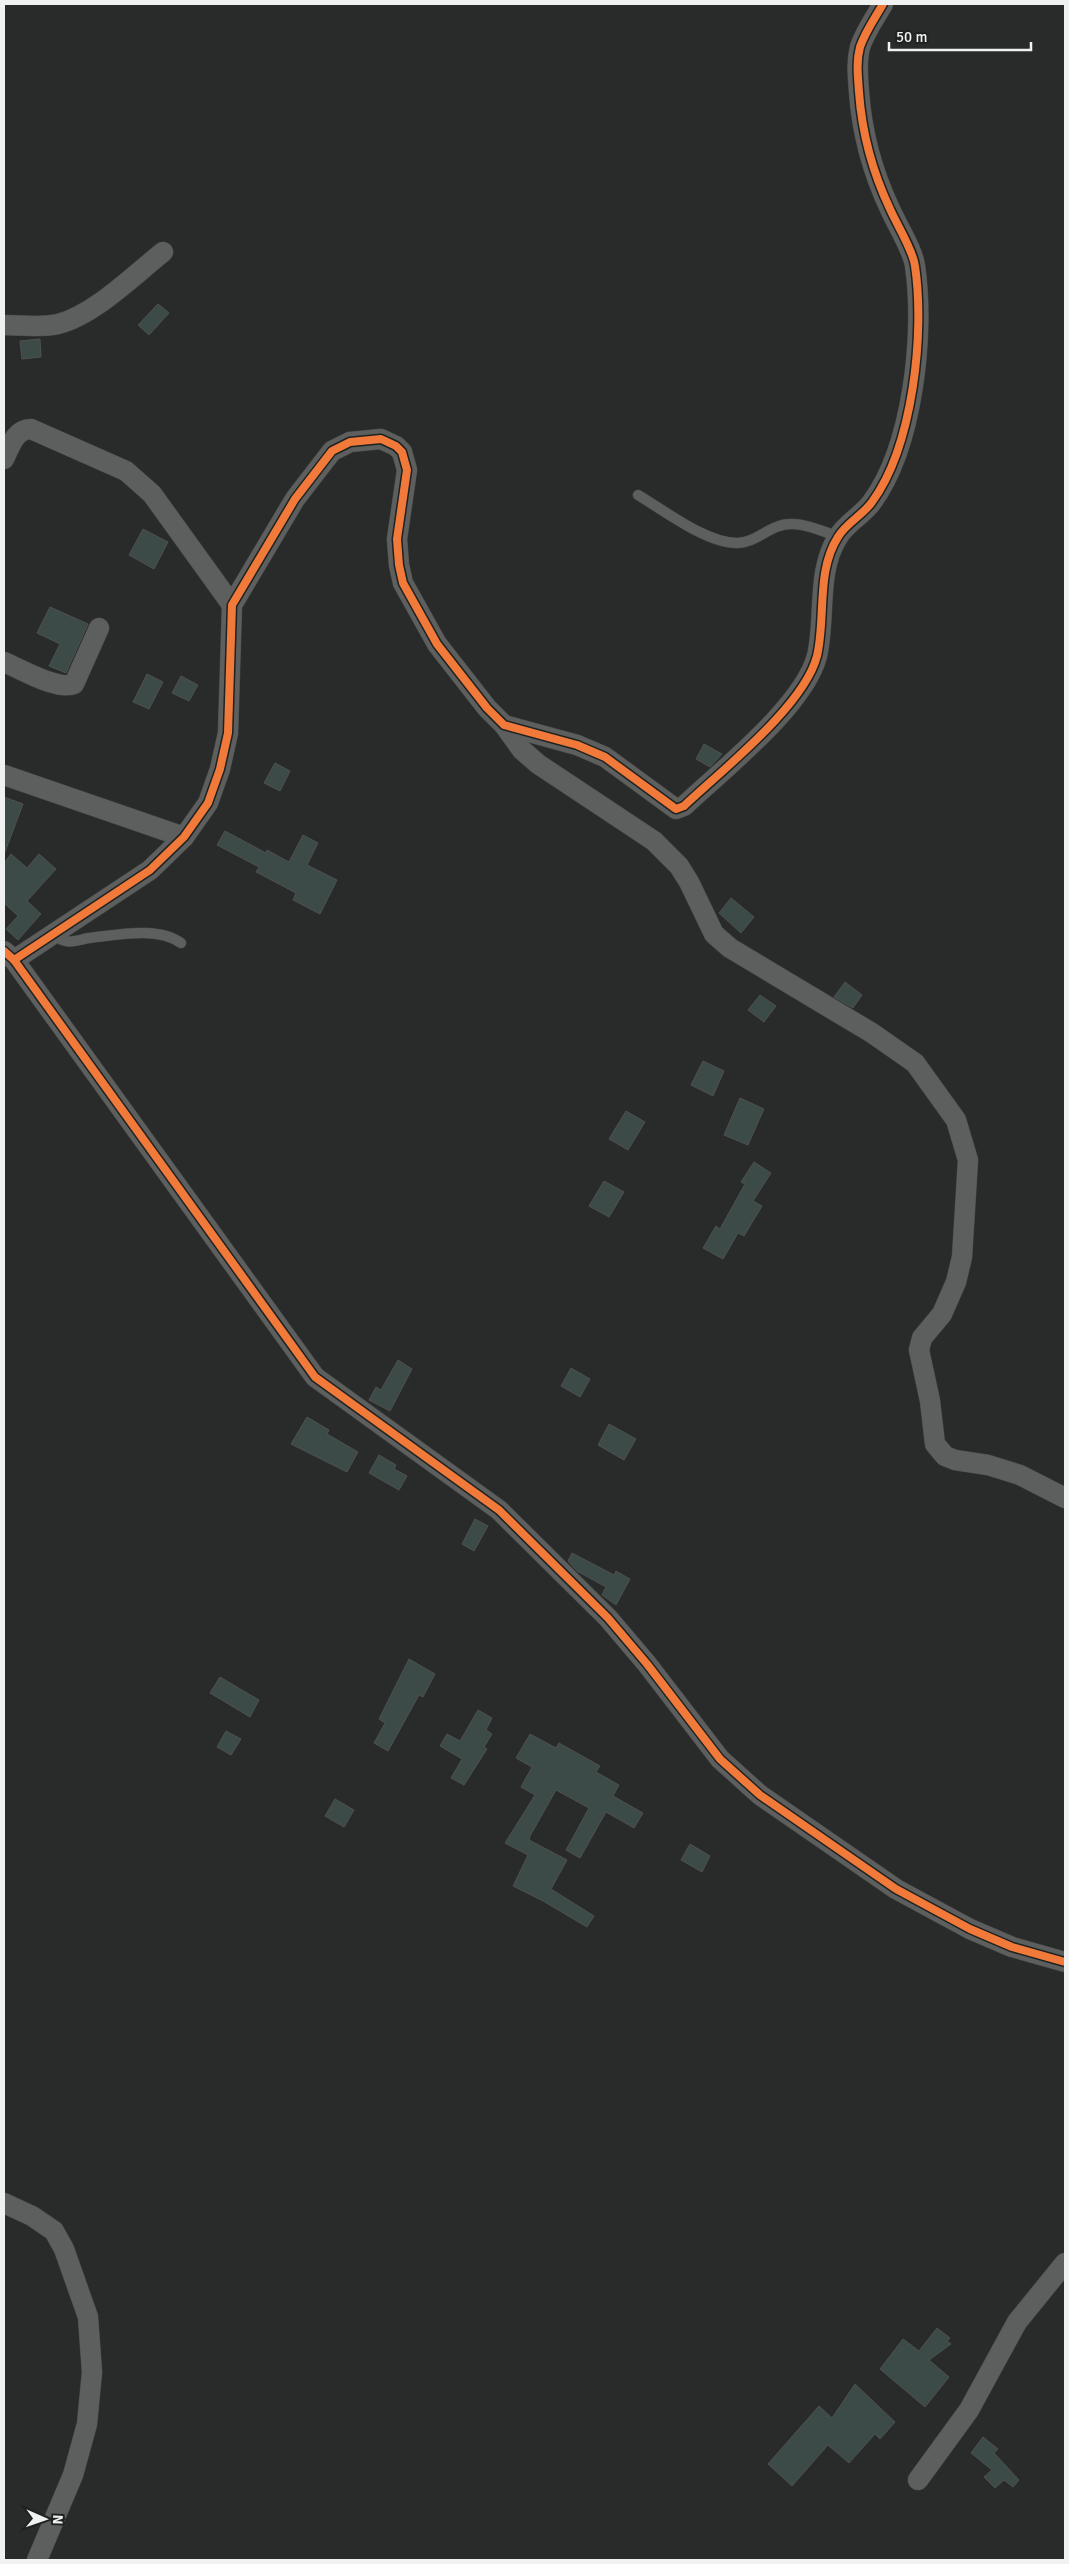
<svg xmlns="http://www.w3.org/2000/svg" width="1069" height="2564" viewBox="0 0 1069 2564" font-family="Signika,sans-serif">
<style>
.building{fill:#3c4b47;stroke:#4f5150}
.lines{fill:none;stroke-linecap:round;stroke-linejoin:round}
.lane-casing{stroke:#464847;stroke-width:11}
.street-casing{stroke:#464847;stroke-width:21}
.lane{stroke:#5d5f5e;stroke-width:10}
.street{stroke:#5d5f5e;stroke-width:20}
.cycleway-casing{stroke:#1e2221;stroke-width:11}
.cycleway{stroke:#f17a3a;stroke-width:8}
</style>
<rect width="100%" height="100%" fill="#292b2a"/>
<g class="building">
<polygon points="158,304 169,313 149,335 138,325"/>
<polygon points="40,339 41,357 22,359 20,341"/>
<polygon points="143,529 168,542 154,569 129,555"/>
<polygon points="50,607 88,624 66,673 49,666 60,644 37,633"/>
<polygon points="147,674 163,682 149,709 133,702"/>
<polygon points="181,676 198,685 189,701 172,693"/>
<polygon points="704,744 722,754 710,767 696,759"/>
<polygon points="275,763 290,771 280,791 264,783"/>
<polygon points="4,797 23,804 5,852 4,851"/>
<polygon points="225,831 266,853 267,850 289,862 303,835 318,843 307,865 337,880 320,914 293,900 296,893 256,872 259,867 217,845"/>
<polygon points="11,854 27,868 39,854 56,869 27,901 41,914 18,940 6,929 18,916 4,903 4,863"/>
<polygon points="731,898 754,917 741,933 719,913"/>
<polygon points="845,982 862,995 853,1008 834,997"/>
<polygon points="760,995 776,1006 764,1022 748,1010"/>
<polygon points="703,1061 724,1071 713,1096 691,1085"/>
<polygon points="740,1098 764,1109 748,1145 724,1135"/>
<polygon points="626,1111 645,1122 628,1150 609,1139"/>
<polygon points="754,1162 771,1173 753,1201 762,1206 744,1236 738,1233 723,1259 703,1248 716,1226 720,1229 745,1184 741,1182"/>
<polygon points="604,1181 624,1192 609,1217 589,1206"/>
<polygon points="398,1360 412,1369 390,1411 369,1400 376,1387 381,1390"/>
<polygon points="571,1368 590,1379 580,1397 561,1386"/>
<polygon points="307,1417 329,1430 327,1434 358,1452 347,1472 291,1444"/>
<polygon points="609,1424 636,1439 624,1460 598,1445"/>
<polygon points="379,1455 396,1465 394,1469 407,1476 399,1490 369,1473"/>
<polygon points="475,1519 488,1526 474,1551 462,1544"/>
<polygon points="572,1553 614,1575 616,1571 630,1579 616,1605 602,1595 606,1587 577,1571 568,1561"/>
<polygon points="409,1659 435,1674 423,1697 419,1695 388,1751 374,1743 385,1723 379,1719"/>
<polygon points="220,1677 259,1700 250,1717 210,1693"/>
<polygon points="478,1710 492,1718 486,1730 492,1734 484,1747 487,1749 464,1785 451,1778 462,1759 440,1746 447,1734 460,1741"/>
<polygon points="226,1731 241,1739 231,1755 217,1747"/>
<polygon points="530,1734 556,1748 559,1743 600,1766 596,1772 619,1785 613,1796 643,1813 634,1828 606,1812 580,1858 566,1850 589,1808 556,1790 530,1836 529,1840 567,1860 551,1889 594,1916 587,1927 543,1901 513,1886 528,1855 505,1843 535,1795 521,1787 532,1767 516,1758"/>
<polygon points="335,1799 354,1810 344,1827 325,1816"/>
<polygon points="690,1844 710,1856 702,1872 681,1860"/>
<polygon points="937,2328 950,2338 947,2341 951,2344 929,2360 949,2377 925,2407 880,2369 903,2339 919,2351"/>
<polygon points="855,2384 895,2422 880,2439 875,2434 849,2463 828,2445 792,2486 768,2464 819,2406 832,2418"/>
<polygon points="983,2437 998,2449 994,2453 1019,2480 1013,2487 1004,2480 995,2488 984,2477 992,2470 971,2453"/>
</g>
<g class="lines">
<g class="lane-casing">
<g id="lane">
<path d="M 638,495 C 665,511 706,543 737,543 C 753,543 764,531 779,526 C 797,519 820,531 838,536"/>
<path d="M 52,934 C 56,937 61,940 66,941 C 73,943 82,939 89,938 C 117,935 158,926 181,943"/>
</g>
</g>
<g class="street-casing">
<g id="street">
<path d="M 4,325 C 21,325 41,328 58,324 C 94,315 134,275 163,252"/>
<path d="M 4,459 C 10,447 15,429 31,429 L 126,471 L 152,494 L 232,605"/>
<path d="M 4,662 C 21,669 57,691 74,684 L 99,628"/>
<polyline points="504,725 522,750 538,764 654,841 679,866 689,882 714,934 730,948 872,1033 915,1063 956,1120 968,1160 962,1257 956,1282 942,1314 922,1338 919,1350 930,1401 935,1444 945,1456 955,1460 988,1465 1020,1475 1065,1498"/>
<polyline points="4,775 184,837"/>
<polyline points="4,951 14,960 315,1377 499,1510 608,1618 647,1664 720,1759 760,1795 896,1889 970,1929 1012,1947 1065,1962"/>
<path d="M 14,960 L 150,870 L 184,837 L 208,803 L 220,769 L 228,733 L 232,605 L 295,499 L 332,451 L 350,442 L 381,439 L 396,446 L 402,452 L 407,470 L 397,539 L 399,565 L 403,583 L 437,644 L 487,708 L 504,725 L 577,745 L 605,757 L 676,809 L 684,806 C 722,770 804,706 817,656 C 826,618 816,571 838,537 C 846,523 863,515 872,502 C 913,446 925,333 915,266 C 913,250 897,225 890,209 C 872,171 862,134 859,92 C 858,77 856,62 860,47 C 865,32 875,18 883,4"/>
<polyline points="4,2203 32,2216 54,2231 64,2249 88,2317 92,2372 87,2424 73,2475 37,2560"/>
<polyline points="918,2480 969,2410 1017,2322 1065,2263"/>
</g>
</g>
<use href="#lane" class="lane"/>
<use href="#street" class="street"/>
<g class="cycleway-casing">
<g id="cycleway">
<polyline points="4,951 14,960 315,1377 499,1510 608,1618 647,1664 720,1759 760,1795 896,1889 970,1929 1012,1947 1065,1962"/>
<path d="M 14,960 L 150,870 L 184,837 L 208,803 L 220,769 L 228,733 L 232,605 L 295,499 L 332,451 L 350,442 L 381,439 L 396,446 L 402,452 L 407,470 L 397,539 L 399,565 L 403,583 L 437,644 L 487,708 L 504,725 L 577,745 L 605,757 L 676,809 L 684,806 C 722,770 804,706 817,656 C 826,618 816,571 838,537 C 846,523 863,515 872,502 C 913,446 925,333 915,266 C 913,250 897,225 890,209 C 872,171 862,134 859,92 C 858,77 856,62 860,47 C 865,32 875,18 883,4"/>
</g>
</g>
<use href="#cycleway" class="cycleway"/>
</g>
<rect width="1069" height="2564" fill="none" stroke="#f0f2f1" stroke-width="10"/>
<g transform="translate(45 2519) rotate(92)" stroke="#1e2221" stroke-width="4" paint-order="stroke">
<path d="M0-4L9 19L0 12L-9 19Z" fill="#f0f2f1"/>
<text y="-8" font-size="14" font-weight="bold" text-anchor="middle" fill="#f0f2f1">N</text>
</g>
<path d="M889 42v8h142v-8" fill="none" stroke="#f0f2f1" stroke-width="2.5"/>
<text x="896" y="42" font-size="15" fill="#f0f2f1" stroke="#1e2221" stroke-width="4" paint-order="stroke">50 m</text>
</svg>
